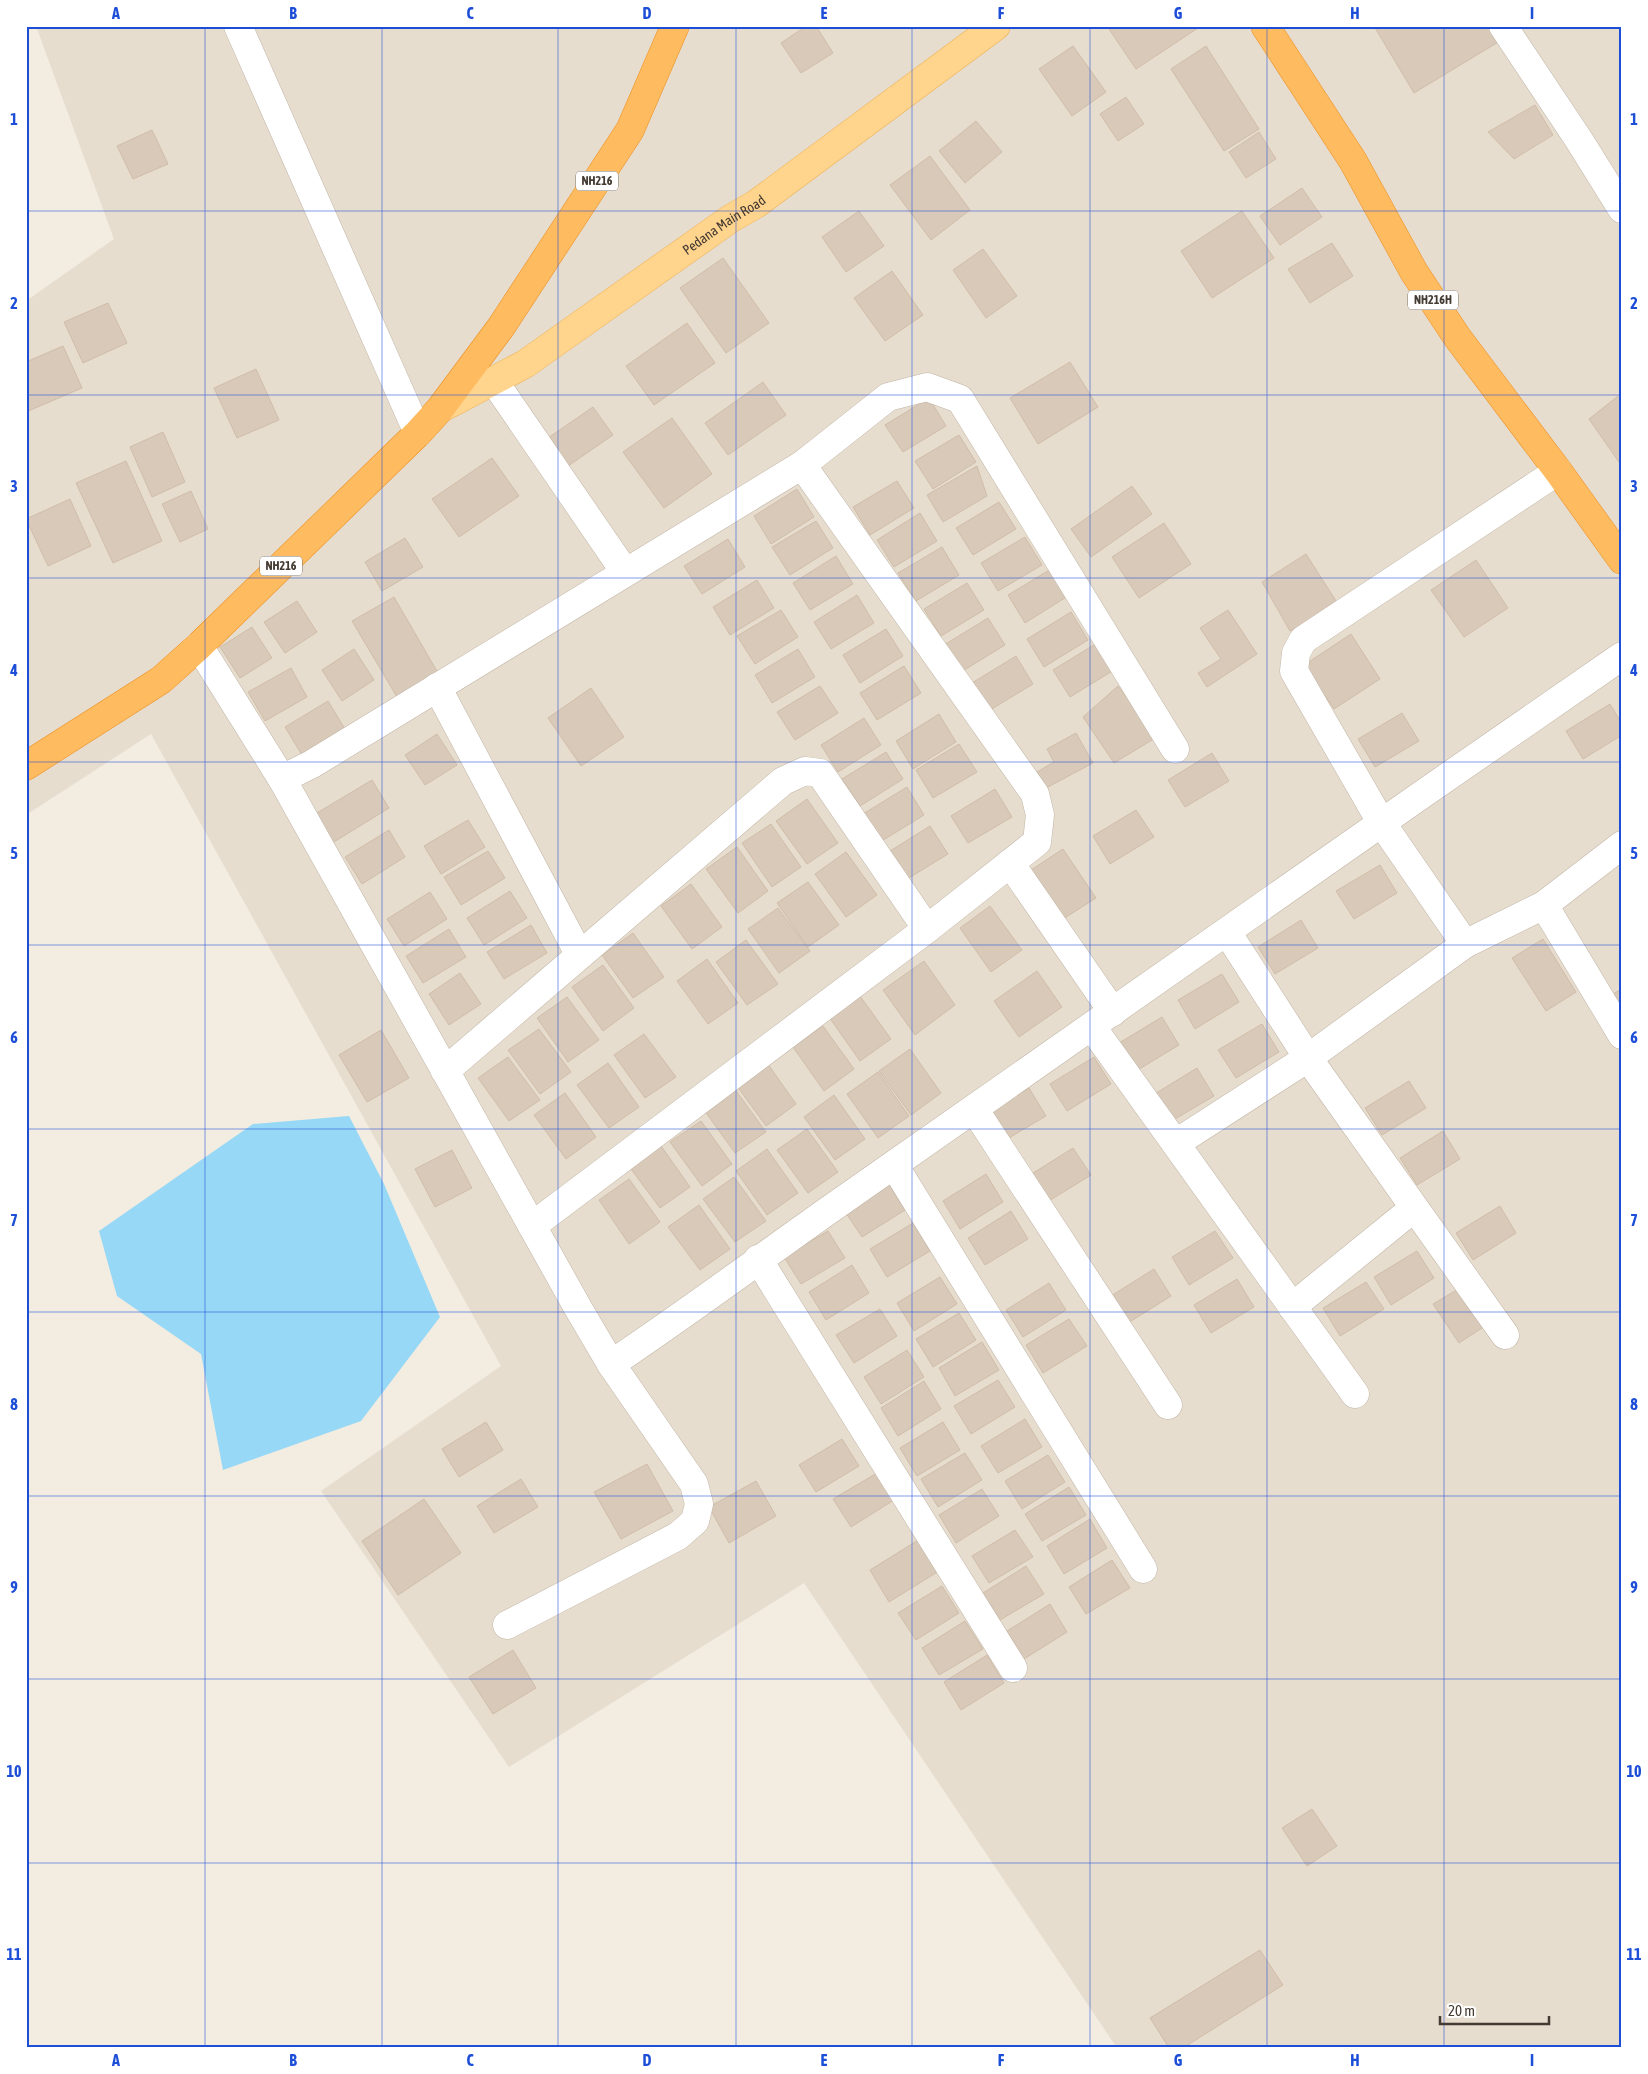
<svg xmlns="http://www.w3.org/2000/svg" width="1648" height="2074" viewBox="0 0 1648 2074" font-family="'Asap Condensed',sans-serif">
<style>
.residential{fill:#e7ddce}
.water{fill:#96d8f6}
.building{fill:#d8c9b9;stroke:#d0bda8}
.lines{fill:none;stroke-linecap:round;stroke-linejoin:round}
.minor-casing{stroke:#c1b5a6;stroke-width:29}
.major-casing{stroke:#eeb154;stroke-width:29}
.highway-casing{stroke:#eb8f23;stroke-width:29}
.minor{stroke:#fff;stroke-width:28}
.major{stroke:#ffd48d;stroke-width:28}
.highway{stroke:#ffbb5f;stroke-width:28}
.grid{fill:none;stroke:#1d4ed8;stroke-width:1;stroke-opacity:0.55}
.labels{text-anchor:middle;stroke-width:5;stroke-linejoin:round;paint-order:stroke}
.shield{fill:#fff;stroke:#7c7670;stroke-width:1}
.shield-label{font-size:12px;font-weight:bold;fill:#443b32}
.street-label{font-size:14px;fill:#443b32;stroke:#fff}
.neatline{fill:none;stroke:#1d4ed8;stroke-width:2}
.grid-label{font-size:16px;text-anchor:middle;font-weight:bold;fill:#1d4ed8}
</style>
<rect width="100%" height="100%" fill="#f2ece1"/>
<polygon class="residential" points="36,26 1622,26 1622,2048 1117,2048 804,1583 509,1767 321,1491 501,1366 151,734 26,815 26,301 114,239"/>
<polygon class="water" points="349,1116 384,1184 440,1317 361,1421 223,1470 201,1354 117,1296 99,1231 253,1124"/>
<g class="building">
<polygon points="806,26 816,26 833,53 801,73 781,43"/>
<polygon points="1107,26 1201,26 1136,69"/>
<polygon points="1374,26 1490,26 1500,41 1414,93"/>
<polygon points="1073,46 1106,92 1072,116 1039,69"/>
<polygon points="1206,46 1259,129 1224,151 1171,69"/>
<polygon points="1126,97 1144,124 1118,141 1100,114"/>
<polygon points="1535,105 1553,135 1514,159 1488,132"/>
<polygon points="976,121 1002,152 965,183 939,151"/>
<polygon points="152,130 168,164 133,179 117,146"/>
<polygon points="1259,132 1276,159 1246,178 1229,152"/>
<polygon points="930,156 970,210 931,240 890,185"/>
<polygon points="1302,188 1322,217 1280,245 1260,216"/>
<polygon points="859,211 884,246 846,272 822,237"/>
<polygon points="1242,211 1274,258 1212,298 1181,251"/>
<polygon points="1332,243 1353,276 1310,303 1288,269"/>
<polygon points="983,249 1017,296 986,318 953,270"/>
<polygon points="723,258 769,323 726,353 680,288"/>
<polygon points="892,271 923,315 885,341 854,298"/>
<polygon points="108,303 127,343 83,363 64,322"/>
<polygon points="687,323 715,363 654,405 626,366"/>
<polygon points="63,346 82,388 26,412 26,362"/>
<polygon points="1070,362 1098,407 1038,444 1010,398"/>
<polygon points="256,369 279,420 237,438 214,388"/>
<polygon points="763,382 786,415 728,455 705,423"/>
<polygon points="1622,393 1622,464 1621,465 1589,419"/>
<polygon points="929,398 946,426 903,452 885,425"/>
<polygon points="593,407 613,435 568,466 548,438"/>
<polygon points="672,418 712,474 664,508 623,452"/>
<polygon points="163,432 185,482 152,497 130,447"/>
<polygon points="959,435 976,462 933,489 915,461"/>
<polygon points="492,458 519,496 459,537 432,499"/>
<polygon points="126,461 162,541 113,563 76,483"/>
<polygon points="977,466 987,496 943,522 927,495"/>
<polygon points="897,481 914,508 870,535 853,507"/>
<polygon points="1132,486 1152,514 1091,557 1071,529"/>
<polygon points="797,489 814,517 771,544 754,516"/>
<polygon points="191,491 208,529 180,542 162,504"/>
<polygon points="70,499 91,546 48,566 26,519"/>
<polygon points="999,502 1016,529 973,555 956,528"/>
<polygon points="920,513 937,541 894,567 877,540"/>
<polygon points="816,521 833,548 790,575 772,547"/>
<polygon points="1164,523 1191,564 1139,598 1112,557"/>
<polygon points="1025,537 1042,565 998,591 981,563"/>
<polygon points="405,538 423,567 382,591 365,562"/>
<polygon points="728,539 745,567 702,594 684,566"/>
<polygon points="942,547 959,575 916,601 898,573"/>
<polygon points="1306,554 1338,604 1290,631 1262,582"/>
<polygon points="836,556 853,584 810,610 793,583"/>
<polygon points="1476,560 1508,608 1464,637 1431,590"/>
<polygon points="1051,569 1068,596 1025,623 1008,595"/>
<polygon points="757,580 774,608 730,635 713,607"/>
<polygon points="967,583 984,610 941,636 924,609"/>
<polygon points="857,595 874,623 831,649 814,622"/>
<polygon points="394,597 438,673 397,697 352,621"/>
<polygon points="297,601 317,632 285,653 264,622"/>
<polygon points="781,610 798,637 755,664 737,636"/>
<polygon points="1228,610 1257,654 1207,687 1198,673 1221,659 1200,628"/>
<polygon points="1071,612 1088,640 1044,667 1027,639"/>
<polygon points="988,618 1005,645 961,672 944,645"/>
<polygon points="252,627 272,658 240,678 220,647"/>
<polygon points="886,629 903,656 860,683 843,655"/>
<polygon points="1351,634 1380,679 1334,709 1304,665"/>
<polygon points="1097,643 1114,670 1070,697 1053,670"/>
<polygon points="354,649 374,680 342,701 322,670"/>
<polygon points="798,649 815,677 772,703 755,675"/>
<polygon points="1016,656 1033,684 990,710 972,683"/>
<polygon points="904,666 921,693 877,720 860,693"/>
<polygon points="291,668 307,697 265,721 248,692"/>
<polygon points="820,686 838,713 795,740 777,712"/>
<polygon points="1118,686 1157,737 1114,763 1083,717"/>
<polygon points="591,688 624,737 581,766 548,718"/>
<polygon points="328,701 345,729 302,755 285,727"/>
<polygon points="1610,704 1622,724 1622,735 1583,759 1566,731"/>
<polygon points="1402,713 1419,741 1375,767 1358,739"/>
<polygon points="939,714 956,742 913,769 896,741"/>
<polygon points="864,718 881,745 838,772 821,745"/>
<polygon points="1076,733 1093,763 1046,788 1037,772 1054,762 1047,749"/>
<polygon points="437,734 457,765 425,785 405,755"/>
<polygon points="959,744 977,772 933,798 916,770"/>
<polygon points="886,752 903,779 860,806 842,779"/>
<polygon points="1212,753 1229,781 1185,807 1168,780"/>
<polygon points="372,780 389,808 329,845 312,816"/>
<polygon points="907,787 924,815 880,842 863,814"/>
<polygon points="995,789 1012,817 968,843 951,816"/>
<polygon points="807,799 838,843 807,864 776,821"/>
<polygon points="1136,810 1154,837 1110,864 1093,836"/>
<polygon points="468,820 485,847 441,874 424,846"/>
<polygon points="771,824 801,867 772,887 742,843"/>
<polygon points="930,826 948,854 904,881 887,853"/>
<polygon points="389,830 405,857 362,884 345,857"/>
<polygon points="737,847 768,891 738,913 706,869"/>
<polygon points="1063,849 1096,898 1060,921 1028,872"/>
<polygon points="488,851 505,878 461,905 444,877"/>
<polygon points="846,852 877,895 846,917 815,874"/>
<polygon points="1380,865 1397,893 1354,919 1336,891"/>
<polygon points="808,882 839,925 808,947 777,903"/>
<polygon points="691,884 722,927 692,949 661,906"/>
<polygon points="510,891 527,918 484,945 467,918"/>
<polygon points="430,892 447,919 404,946 387,919"/>
<polygon points="990,906 1022,950 991,972 960,928"/>
<polygon points="778,908 810,951 779,973 748,929"/>
<polygon points="1301,920 1318,948 1275,974 1258,947"/>
<polygon points="531,925 547,953 504,979 487,952"/>
<polygon points="449,929 466,957 423,983 406,956"/>
<polygon points="633,933 664,977 633,998 602,955"/>
<polygon points="1543,939 1576,992 1546,1011 1512,958"/>
<polygon points="746,940 778,984 747,1005 716,962"/>
<polygon points="707,959 738,1003 708,1024 677,981"/>
<polygon points="924,961 955,1005 915,1035 883,990"/>
<polygon points="603,965 634,1008 603,1031 572,987"/>
<polygon points="1037,971 1062,1007 1019,1037 994,1001"/>
<polygon points="460,973 481,1004 449,1025 429,994"/>
<polygon points="1222,974 1239,1002 1195,1029 1178,1000"/>
<polygon points="1622,989 1622,1014 1611,995"/>
<polygon points="860,996 891,1039 860,1061 829,1017"/>
<polygon points="567,997 599,1040 568,1062 537,1018"/>
<polygon points="1162,1017 1179,1045 1136,1071 1119,1043"/>
<polygon points="1262,1024 1279,1052 1236,1078 1218,1050"/>
<polygon points="823,1026 854,1069 824,1091 793,1047"/>
<polygon points="539,1029 571,1072 540,1094 508,1050"/>
<polygon points="381,1030 409,1078 367,1102 339,1055"/>
<polygon points="644,1034 676,1077 645,1098 614,1055"/>
<polygon points="910,1049 941,1093 911,1115 879,1071"/>
<polygon points="508,1057 540,1100 509,1121 478,1078"/>
<polygon points="1094,1057 1111,1084 1067,1111 1050,1084"/>
<polygon points="765,1060 796,1104 766,1126 734,1082"/>
<polygon points="608,1063 639,1107 609,1128 577,1085"/>
<polygon points="1197,1068 1214,1096 1170,1122 1153,1095"/>
<polygon points="878,1072 909,1116 878,1138 847,1094"/>
<polygon points="1409,1081 1426,1108 1382,1135 1365,1108"/>
<polygon points="734,1088 766,1132 735,1153 704,1110"/>
<polygon points="1029,1088 1046,1116 1002,1142 986,1114"/>
<polygon points="565,1093 596,1137 566,1159 534,1115"/>
<polygon points="834,1095 865,1139 835,1160 804,1117"/>
<polygon points="701,1121 732,1164 702,1186 670,1142"/>
<polygon points="807,1129 838,1172 808,1193 777,1150"/>
<polygon points="1443,1131 1460,1159 1417,1185 1400,1158"/>
<polygon points="659,1143 690,1187 660,1208 628,1165"/>
<polygon points="1073,1148 1091,1175 1047,1202 1030,1175"/>
<polygon points="767,1149 798,1193 767,1215 736,1171"/>
<polygon points="452,1150 472,1188 435,1207 415,1169"/>
<polygon points="986,1174 1003,1202 960,1229 943,1201"/>
<polygon points="734,1177 766,1221 735,1242 703,1199"/>
<polygon points="629,1179 660,1222 629,1244 599,1200"/>
<polygon points="888,1183 905,1210 862,1237 844,1210"/>
<polygon points="699,1205 730,1249 700,1270 668,1227"/>
<polygon points="1500,1206 1516,1233 1473,1260 1456,1233"/>
<polygon points="1011,1211 1028,1239 985,1265 968,1238"/>
<polygon points="913,1223 930,1251 887,1277 870,1249"/>
<polygon points="828,1231 845,1258 801,1284 784,1257"/>
<polygon points="1215,1231 1233,1258 1189,1285 1172,1257"/>
<polygon points="1417,1251 1434,1278 1391,1305 1374,1277"/>
<polygon points="852,1265 869,1293 826,1320 809,1292"/>
<polygon points="1154,1269 1171,1296 1128,1323 1111,1296"/>
<polygon points="940,1277 957,1304 914,1331 897,1303"/>
<polygon points="1237,1279 1254,1307 1211,1333 1194,1305"/>
<polygon points="1366,1282 1384,1309 1340,1336 1323,1308"/>
<polygon points="1049,1283 1066,1310 1023,1337 1006,1310"/>
<polygon points="1460,1288 1485,1326 1459,1343 1433,1304"/>
<polygon points="880,1309 897,1336 854,1363 836,1335"/>
<polygon points="959,1313 976,1340 933,1367 916,1339"/>
<polygon points="1069,1319 1087,1346 1043,1373 1026,1345"/>
<polygon points="982,1342 999,1370 955,1396 939,1368"/>
<polygon points="907,1350 924,1377 881,1404 864,1377"/>
<polygon points="998,1380 1015,1407 971,1434 954,1406"/>
<polygon points="924,1381 941,1409 898,1436 881,1408"/>
<polygon points="1025,1419 1042,1447 998,1473 981,1446"/>
<polygon points="486,1422 503,1450 459,1477 442,1449"/>
<polygon points="943,1422 960,1450 917,1476 900,1448"/>
<polygon points="842,1439 859,1466 816,1492 799,1465"/>
<polygon points="965,1453 982,1480 938,1507 921,1479"/>
<polygon points="1048,1455 1065,1482 1022,1509 1005,1481"/>
<polygon points="647,1464 673,1511 621,1539 594,1492"/>
<polygon points="877,1473 894,1500 851,1527 833,1499"/>
<polygon points="521,1479 538,1507 494,1533 477,1506"/>
<polygon points="756,1481 776,1516 729,1543 709,1507"/>
<polygon points="1069,1487 1086,1515 1042,1541 1025,1514"/>
<polygon points="982,1489 999,1516 956,1543 939,1515"/>
<polygon points="424,1499 461,1553 398,1595 362,1541"/>
<polygon points="1090,1519 1107,1548 1064,1574 1047,1546"/>
<polygon points="1015,1530 1033,1557 989,1583 972,1556"/>
<polygon points="920,1539 939,1571 889,1602 870,1570"/>
<polygon points="1112,1560 1130,1588 1086,1614 1069,1587"/>
<polygon points="1026,1566 1044,1594 1000,1620 983,1593"/>
<polygon points="942,1586 959,1613 916,1640 898,1613"/>
<polygon points="1050,1604 1067,1632 1024,1659 1007,1631"/>
<polygon points="965,1621 983,1649 939,1675 922,1648"/>
<polygon points="513,1650 536,1688 493,1714 469,1677"/>
<polygon points="987,1655 1004,1683 961,1710 944,1682"/>
<polygon points="1312,1809 1337,1846 1307,1866 1282,1828"/>
<polygon points="1260,1950 1283,1985 1183,2048 1169,2048 1150,2018"/>
</g>
<g class="lines">
<g class="minor-casing">
<g id="minor">
<polyline points="238,26 418,433"/>
<polyline points="1503,26 1579,140 1622,209"/>
<polyline points="494,381 625,572"/>
<path d="M 199,646 L 282,779 L 578,1308 L 611,1364 C 692,1310 770,1251 849,1196 C 1107,1016 1363,834 1622,656"/>
<polyline points="437,687 579,954"/>
<polyline points="282,779 312,764 802,465 888,397 927,387 960,399 1175,749"/>
<polyline points="1010,863 1113,1012"/>
<polyline points="1544,905 1622,1035"/>
<polyline points="1227,932 1308,1058 1505,1335"/>
<polyline points="1465,944 1381,822 1294,671 1296,653 1303,640 1558,471"/>
<polyline points="1092,1027 1355,1394"/>
<polyline points="445,1071 783,781 805,771 820,773 927,929"/>
<polyline points="974,1109 1168,1405"/>
<polyline points="1176,1143 1308,1058 1465,944 1544,905 1622,845"/>
<polyline points="894,1165 1143,1569"/>
<polyline points="532,1226 927,929 1037,842 1040,815 1035,794 802,465"/>
<polyline points="758,1259 1013,1668"/>
<polyline points="1292,1307 1414,1208"/>
<polyline points="507,1625 678,1536 695,1521 699,1504 694,1484 611,1364"/>
</g>
</g>
<g class="major-casing">
<g id="major">
<path id="s1" d="M 440,409 L 525,364 L 730,219 L 756,204 L 996,26"/>
</g>
</g>
<g class="highway-casing">
<g id="highway">
<polyline points="1265,26 1353,161 1414,272 1457,337 1558,471 1622,560"/>
<polyline points="26,766 161,680 199,646 418,433 440,409 501,327 630,130 675,26"/>
</g>
</g>
<use href="#minor" class="minor"/>
<use href="#major" class="major"/>
<use href="#highway" class="highway"/>
</g>
<path class="grid" d="M 205,26 L 205,2048M 382,26 L 382,2048M 558,26 L 558,2048M 736,26 L 736,2048M 912,26 L 912,2048M 1090,26 L 1090,2048M 1267,26 L 1267,2048M 1444,26 L 1444,2048M 26,211 L 1622,211M 26,395 L 1622,395M 26,578 L 1622,578M 26,762 L 1622,762M 26,945 L 1622,945M 26,1129 L 1622,1129M 26,1312 L 1622,1312M 26,1496 L 1622,1496M 26,1679 L 1622,1679M 26,1863 L 1622,1863"/>
<g class="labels">
<g class="shield">
<rect x="576" y="171.5" width="42" height="19" rx="4"/>
<rect x="1408" y="290.5" width="50" height="19" rx="4"/>
<rect x="260" y="556.5" width="42" height="19" rx="4"/>
</g>
<g class="shield-label">
<text x="597" y="185">NH216</text>
<text x="1433" y="304">NH216H</text>
<text x="281" y="570">NH216</text>
</g>
<g class="street-label">
<text dy="5" stroke="none"><textPath href="#s1" startOffset="339">Pedana Main Road</textPath></text>
</g>
</g>
<rect width="1648" height="2074" fill="none" stroke="#ffffff" stroke-width="55"/>
<path d="M1440 2016v8h109v-8" fill="none" stroke="#443b32" stroke-width="2.5"/>
<text x="1448" y="2016" font-size="15" fill="#443b32" stroke="#ffffff" stroke-width="4" paint-order="stroke">20 m</text>
<rect x="28" y="28" width="1592" height="2018" class="neatline"/>
<g class="grid-label">
<text x="116" y="19">A</text>
<text x="293" y="19">B</text>
<text x="470" y="19">C</text>
<text x="647" y="19">D</text>
<text x="824" y="19">E</text>
<text x="1001" y="19">F</text>
<text x="1178" y="19">G</text>
<text x="1355" y="19">H</text>
<text x="1532" y="19">I</text>
<text x="14" y="125">1</text>
<text x="1634" y="125">1</text>
<text x="14" y="309">2</text>
<text x="1634" y="309">2</text>
<text x="14" y="492">3</text>
<text x="1634" y="492">3</text>
<text x="14" y="676">4</text>
<text x="1634" y="676">4</text>
<text x="14" y="859">5</text>
<text x="1634" y="859">5</text>
<text x="14" y="1043">6</text>
<text x="1634" y="1043">6</text>
<text x="14" y="1226">7</text>
<text x="1634" y="1226">7</text>
<text x="14" y="1410">8</text>
<text x="1634" y="1410">8</text>
<text x="14" y="1593">9</text>
<text x="1634" y="1593">9</text>
<text x="14" y="1777">10</text>
<text x="1634" y="1777">10</text>
<text x="14" y="1960">11</text>
<text x="1634" y="1960">11</text>
<text x="116" y="2066">A</text>
<text x="293" y="2066">B</text>
<text x="470" y="2066">C</text>
<text x="647" y="2066">D</text>
<text x="824" y="2066">E</text>
<text x="1001" y="2066">F</text>
<text x="1178" y="2066">G</text>
<text x="1355" y="2066">H</text>
<text x="1532" y="2066">I</text>
</g>
</svg>
